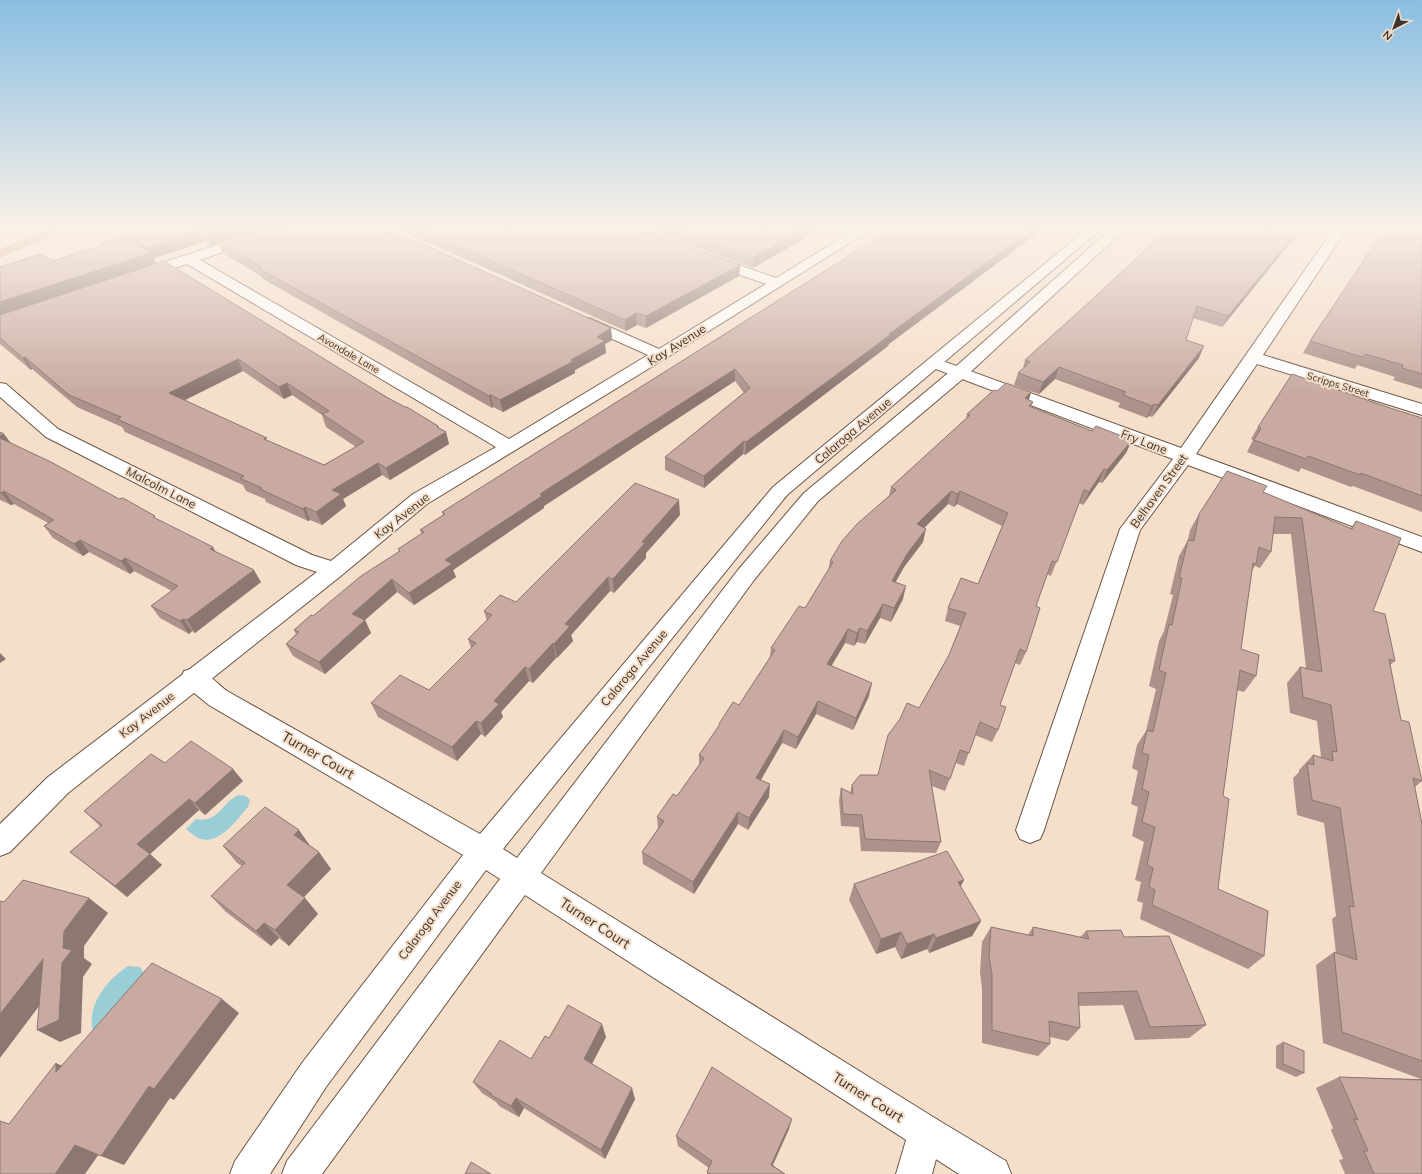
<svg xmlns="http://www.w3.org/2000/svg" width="1422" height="1174" viewBox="0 0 1422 1174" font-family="Mulish,sans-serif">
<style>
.water{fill:#9aced7}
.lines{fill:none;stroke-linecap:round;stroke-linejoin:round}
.minor-casing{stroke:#6a5645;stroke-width:2}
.tertiary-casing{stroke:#6a5645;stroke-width:2}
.motorway-casing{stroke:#fff;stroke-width:2}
.minor{fill:#fff;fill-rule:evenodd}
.tertiary{fill:#fff;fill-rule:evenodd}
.motorway{fill:#d2966e;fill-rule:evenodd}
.wall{fill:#ac928a;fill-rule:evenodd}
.shaded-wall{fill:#8c7771}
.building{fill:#c8aaa1;stroke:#8c7771;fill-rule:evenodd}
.labels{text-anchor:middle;stroke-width:4;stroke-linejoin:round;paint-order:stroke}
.far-street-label{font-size:10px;fill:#3e352d;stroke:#f5deca}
.street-label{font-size:12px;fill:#3e352d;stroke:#f5deca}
.near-street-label{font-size:14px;fill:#3e352d;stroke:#f5deca}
</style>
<rect width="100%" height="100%" fill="#f5deca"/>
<g class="water">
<path d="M 239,795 L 246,796 L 250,800 L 248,807 C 237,819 221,844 201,839 C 196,838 190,832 186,829 L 196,819 C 218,824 222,802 239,795 Z"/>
<path d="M 128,966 L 140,967 L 144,973 L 93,1032 C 86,1005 107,980 128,966 Z"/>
</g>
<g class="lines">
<g class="minor-casing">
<g id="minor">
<polygon points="262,230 281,230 280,233 200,260 509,439 648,355 579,324 576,321 579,318 589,318 659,349 766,284 706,263 704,260 706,257 716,257 776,278 855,230 870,230 666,358 427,504 342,575 68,793 10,852 0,856 0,824 48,777 317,572 296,565 46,437 0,397 0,383 6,384 58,429 312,555 331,561 413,494 496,447 187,264 143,278 138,277 136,274 138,271"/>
<polygon points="1333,230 1346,230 1263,355 1422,404 1422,415 1257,364 1196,454 1422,537 1422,552 1188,465 1140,530 1044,830 1040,839 1030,843 1020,839 1016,830 1120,529 1173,459 928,366 926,363 928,360 934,358 940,360 1181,448"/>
<polygon points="925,1115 938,1120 943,1133 932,1174 896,1174 912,1120"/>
</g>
</g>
<g class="tertiary-casing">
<path id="tertiary" d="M 1086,230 L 1100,230 L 787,495 L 503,849 L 517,858 L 738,570 L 804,493 L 953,369 L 1110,230 L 1124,230 L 965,377 L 818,501 L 754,580 L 541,873 L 938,1120 L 1006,1161 L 1011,1174 L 959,1174 L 525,895 L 322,1174 L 282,1174 L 287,1161 L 500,879 L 486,870 L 326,1087 L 270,1174 L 230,1174 L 235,1161 L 302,1063 L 463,855 L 209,705 L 184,685 L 181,678 L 184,671 C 202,665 214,681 227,691 L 480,834 L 773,487 Z"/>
</g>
<g class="motorway-casing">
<polygon id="motorway" points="43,230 60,230 59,233 0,258 0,249"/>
</g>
<use href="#minor" class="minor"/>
<use href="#tertiary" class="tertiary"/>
<use href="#motorway" class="motorway"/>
</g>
<g class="wall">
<path d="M 387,230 L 611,328 L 612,340 L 605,344 L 606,353 L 575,370 L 575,373 L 503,412 L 493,407 L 492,408 L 263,279 L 261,276 L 223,253 L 218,243 L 211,246 L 204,242 L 154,258 L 156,263 L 388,398 L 438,426 L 439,428 L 446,432 L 449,444 L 390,480 L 382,475 L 343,499 L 346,506 L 322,525 L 310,520 L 308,521 L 266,502 L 265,499 L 246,491 L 243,485 L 125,432 L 122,427 L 77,407 L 32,369 L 31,370 L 0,344 L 0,267 L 53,261 L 101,246 L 100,243 L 127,238 L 124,231 ZM 243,371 L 284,399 L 292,395 L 322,415 L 326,427 L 356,447 L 324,465 L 268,441 L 185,400 Z"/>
<polygon points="396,230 642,230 740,265 739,276 646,328 637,325 626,331 443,249"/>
<polygon points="649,230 819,230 753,268"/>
<polygon points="890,230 888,346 745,455 743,454 704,488 665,470 665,457 744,393 735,381 544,506 544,508 453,570 456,577 414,605 397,592 365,620 371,633 325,674 293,656 286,644 296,634 294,630 313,616 399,552 398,549 422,534 420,530 443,515 442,512"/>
<polygon points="1301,230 1222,327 1193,318 1186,340 1199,358 1152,417 1149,416 1147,418 1118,407 1120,403 1055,379 1039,394 1014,385 1018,373 1023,369 1025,360"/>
<polygon points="1422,230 1422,389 1393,380 1395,377 1357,365 1355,369 1303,353 1310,341"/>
<polygon points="997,391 1031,392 1029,400 1033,402 1031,407 1092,431 1132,440 1126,453 1102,483 1099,482 1083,505 1079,503 1051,576 1047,574 1036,606 1026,652 1020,665 1015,663 1000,705 998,730 992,742 975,735 964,766 956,763 945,791 932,786 941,842 936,853 861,851 859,827 841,826 839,800 841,788 850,793 852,785 878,775 919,708 949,655 960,626 945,621 948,608 978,584 1002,526 957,504 954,507 948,504 924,528 923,542 904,567 895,582 903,599 891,622 880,618 865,644 857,642 854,646 845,643 831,666 869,696 853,730 816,714 796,749 782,743 761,780 769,797 748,830 738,824 694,894 643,864 642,852 658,828 657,817 677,796 699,765 699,755 719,727 719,724 739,705 770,657 771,648 805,608 828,571 830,561 889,496 891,487 966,419 967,414"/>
<polygon points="1396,410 1422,418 1422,512 1353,486 1351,487 1301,468 1299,472 1247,452 1253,440 1251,439 1258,427"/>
<polygon points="0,432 10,443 157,520 216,552 261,582 195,633 192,631 189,634 160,618 151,606 172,591 134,571 130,574 89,552 83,556 53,538 44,526 48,523 14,504 11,505 0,500"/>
<polygon points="1263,492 1350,529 1356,521 1373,611 1395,661 1390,665 1401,720 1422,781 1415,787 1422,824 1422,1174 1345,1174 1339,1160 1343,1159 1331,1130 1333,1128 1316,1088 1339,1077 1421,1079 1323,1043 1316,965 1334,952 1336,953 1332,919 1336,916 1324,823 1297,815 1293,778 1299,772 1299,770 1313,755 1321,757 1317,721 1290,713 1287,683 1300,667 1306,668 1291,534 1273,534 1271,552 1260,568 1255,566 1252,571 1241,649 1256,676 1244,692 1237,690 1223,796 1218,889 1264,956 1248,969 1140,919 1143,903 1137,901 1141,882 1135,880 1144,842 1132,836 1138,807 1131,804 1138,771 1132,768 1137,745 1146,731 1156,689 1149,686 1159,641 1164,631 1173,595 1170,594 1179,556 1188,540 1190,530 1199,514"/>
<polygon points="680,515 646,553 646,558 614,593 610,591 571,635 573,641 557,658 556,658 533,683 529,681 501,712 503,717 485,737 481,734 457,761 378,717 371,703 429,690 471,648 468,639 487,621 484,611 516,602"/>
<polygon points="165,763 243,781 205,815 199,810 150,854 162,865 127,897 84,863 70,852 101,827 84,811"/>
<polygon points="223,846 311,847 331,869 304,897 318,914 289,946 279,938 271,946 226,912 211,896 242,866 237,863"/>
<polygon points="854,884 961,887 981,921 972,936 929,953 927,949 901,959 895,947 876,954 849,900"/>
<polygon points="991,927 1028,935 1033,927 1080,937 1086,931 1124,937 1206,1025 1189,1038 1135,1040 1123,1005 1079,1006 1080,1028 1068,1041 1050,1037 1050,1044 1038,1056 982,1043 982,989 980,972 982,942"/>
<polygon points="606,1037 592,1064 635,1099 605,1159 524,1108 519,1117 499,1106 496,1102 482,1093 473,1082 531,1059 549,1038"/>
<polygon points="1283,1042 1304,1073 1296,1077 1276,1068 1276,1046"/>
<polygon points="789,1129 773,1165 785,1174 707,1174 707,1172 709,1168 678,1146 676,1136"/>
</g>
<g class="shaded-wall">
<polygon points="221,230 257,230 211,246 206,235"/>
<polygon points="801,230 819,230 753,268 754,257"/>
<polygon points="1031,230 1042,230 889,344 888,346 745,455 746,442 889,334"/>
<polygon points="1298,230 1301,230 1222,327 1228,316"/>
<polygon points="199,231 204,242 154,258 157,264 0,316 0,302 149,254 146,248"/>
<polygon points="740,265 739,276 646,328 646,316"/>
<polygon points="636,313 637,325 626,331 625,320"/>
<polygon points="611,328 612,340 605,344 606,353 575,370 575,373 503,412 500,400 571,360 597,337"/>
<polygon points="1204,346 1199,358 1152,417 1158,405"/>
<polygon points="25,357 32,369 31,370 23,358"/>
<polygon points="238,359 243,371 175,405 169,393"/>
<polygon points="1059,367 1055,379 1039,394 1043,382"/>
<polygon points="735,369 735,381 544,506 544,508 453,570 456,577 414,605 409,593 445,560 540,494"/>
<polygon points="287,383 292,395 284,399 279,387"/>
<polygon points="1031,392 1027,405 1025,398"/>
<polygon points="491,395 493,407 492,408 489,396"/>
<polygon points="1154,404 1149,416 1147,418 1152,406"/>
<polygon points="438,426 441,435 446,432 449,444 390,480 386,468"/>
<polygon points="4,434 13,446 0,440 0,436"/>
<polygon points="1132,440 1126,453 1102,483 1107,470"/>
<polygon points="744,441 743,454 704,488 704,476"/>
<polygon points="378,463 382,475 343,499 346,506 322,525 316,512 332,490"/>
<polygon points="1104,469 1099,482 1083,505 1089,492"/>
<polygon points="4,491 14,504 11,505 1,493"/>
<polygon points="951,491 948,504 914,538 917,524"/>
<polygon points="960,491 957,504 954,507 958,494"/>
<polygon points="679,500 680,515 646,553 646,558 614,593 613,579 642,542"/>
<polygon points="305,507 310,520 308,521 303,509"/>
<polygon points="926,529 923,542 904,567 889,594 892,581 907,554"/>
<polygon points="80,540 89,552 83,556 74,544"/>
<polygon points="213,547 220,559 210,549"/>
<polygon points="125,558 134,571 130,574 121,561"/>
<polygon points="254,570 261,582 195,633 187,620"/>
<polygon points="608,577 610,591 571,635 573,641 557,658 554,644 565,624"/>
<polygon points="392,579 397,592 358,626 352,614"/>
<polygon points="906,586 903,599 891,622 894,608"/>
<polygon points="883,604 880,618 865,644 867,631"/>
<polygon points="183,619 192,631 189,634 180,621"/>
<polygon points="365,620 371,633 325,674 319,662"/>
<polygon points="860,628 857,642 854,646 857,633"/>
<polygon points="848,629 845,643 825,677 827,664"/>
<polygon points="553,643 556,658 533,683 529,669"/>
<polygon points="0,653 6,659 0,663"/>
<polygon points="525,667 529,681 501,712 503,717 485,737 481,723 494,701"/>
<polygon points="872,683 869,696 853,730 856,718"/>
<polygon points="818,701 816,714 796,749 798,737"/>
<polygon points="476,721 481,734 457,761 452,747"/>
<polygon points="784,730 782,743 755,790 756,778"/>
<polygon points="233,769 243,781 205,815 195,803"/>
<polygon points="770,784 769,797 748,830 749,818"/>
<polygon points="189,799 199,810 149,855 137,844"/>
<polygon points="738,812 738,824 694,894 693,882"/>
<polygon points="299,830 311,847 294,835"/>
<polygon points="319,852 331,869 300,901 287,885"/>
<polygon points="150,854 162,865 127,897 115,886"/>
<polygon points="964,880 956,896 958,882"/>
<polygon points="89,898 108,913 84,946 84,958 92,964 83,977 81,1033 60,1042 37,1030 61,977 0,1058 0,1014 43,959 63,948 64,931"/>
<polygon points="305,898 318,914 289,946 275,930"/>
<polygon points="981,921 972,936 929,953 936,938"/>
<polygon points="264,923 279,938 271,946 256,931"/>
<polygon points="901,932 895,947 876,954 881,939"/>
<polygon points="934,934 927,949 901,959 907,944"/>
<polygon points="222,999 239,1013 174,1100 170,1098 124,1165 101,1156 149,1086"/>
<polygon points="602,1024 606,1037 588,1071 584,1059"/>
<polygon points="56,1063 80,1074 56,1072"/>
<polygon points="632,1088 635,1099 605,1159 601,1150"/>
<polygon points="516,1098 524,1108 519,1117 511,1106"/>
<polygon points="792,1119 789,1129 769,1173 771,1165"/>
<polygon points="75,1145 99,1154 85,1174 55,1174"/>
</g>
<g class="building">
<polygon points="127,230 221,230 206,235 199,231 146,248 124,231"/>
<polygon points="257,230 387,230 429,247 611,328 597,337 605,341 571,360 574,361 500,400 491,395 489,396 258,268 261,267 218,242"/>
<polygon points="420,230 642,230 740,265 646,316 636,313 625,320 440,238"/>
<polygon points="678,230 801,230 754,257"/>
<polygon points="890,230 1031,230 889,334 890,335 746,442 744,441 704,476 665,457 750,388 735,369 540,494 542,496 445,560 452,564 409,593 392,579 352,614 365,620 319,662 286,644 299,632 294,630 311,615 313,616 361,576 400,551 398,549 424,532 420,530 445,514 442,512"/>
<polygon points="1166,230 1298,230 1228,316 1197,306 1186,340 1204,346 1158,405 1154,404 1152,406 1123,395 1126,392 1059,367 1043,382 1018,373 1030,362 1025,360 1096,296"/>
<polygon points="1384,230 1422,230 1422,374 1402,368 1403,365 1365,354 1362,357 1310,341"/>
<polygon points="124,236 151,253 0,302 0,267 40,254 53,261 103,245 100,243"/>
<path d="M 164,261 L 388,398 L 405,407 L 407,407 L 438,426 L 437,427 L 446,432 L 386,468 L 378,463 L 332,490 L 341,494 L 316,512 L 305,507 L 303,509 L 260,489 L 262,488 L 240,478 L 244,476 L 117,419 L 121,417 L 69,395 L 25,357 L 23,358 L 0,338 L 0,315 ZM 238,359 L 279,387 L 287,383 L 329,411 L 322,414 L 364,442 L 324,465 L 264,439 L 267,438 L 169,393 Z"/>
<polygon points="1292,374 1396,410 1422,418 1422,496 1361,473 1360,475 1308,456 1306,459 1254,440 1261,428 1258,427"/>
<polygon points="1006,383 1031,392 1025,398 1033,402 1029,406 1092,431 1096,426 1132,440 1107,470 1104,469 1089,492 1084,490 1057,562 1052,561 1036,606 1040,608 1026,652 1020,649 1000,705 1006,707 998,730 980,722 969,753 960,750 950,779 929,770 941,842 865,839 862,815 843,814 841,788 853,794 852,785 860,775 878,775 888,735 900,719 907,703 919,708 949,655 966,613 948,608 961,578 978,584 1008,513 960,491 958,494 951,491 917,524 926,529 907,554 892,581 906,586 894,608 883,604 867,631 860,628 857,633 848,629 827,664 872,683 856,718 818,701 798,737 784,730 756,778 770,784 749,818 738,812 693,882 642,852 664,821 657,817 673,794 677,796 704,758 699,755 720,724 719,724 733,702 739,705 775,650 771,648 799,606 805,608 833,562 830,561 842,541 857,524 896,490 891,487 970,415 967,414 994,390 997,391"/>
<polygon points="0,432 4,434 0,436"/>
<polygon points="0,438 51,462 119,499 123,498 155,516 153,517 213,547 210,549 254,570 187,620 183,619 180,621 151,606 178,586 125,558 121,561 80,540 74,544 44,526 54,520 4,491 1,493 0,493"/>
<polygon points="1227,471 1267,486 1263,492 1352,529 1356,521 1401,538 1373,611 1385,614 1395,661 1389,659 1401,720 1409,722 1422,781 1413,778 1422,824 1422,1061 1342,1032 1334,952 1357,960 1349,906 1354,907 1340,808 1312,800 1307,763 1314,765 1313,755 1333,761 1332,751 1337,752 1331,705 1303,697 1300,667 1322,672 1302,518 1275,517 1271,552 1259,547 1256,564 1253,563 1241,649 1259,655 1256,676 1240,670 1223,796 1229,799 1218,889 1268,911 1264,956 1152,905 1155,890 1149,887 1153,868 1147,865 1155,827 1142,822 1149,792 1142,789 1149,755 1142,753 1147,730 1153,732 1166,673 1159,670 1169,624 1172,625 1182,578 1179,578 1188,540 1194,541 1199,514"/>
<polygon points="635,483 679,500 642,542 645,543 613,579 608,577 565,624 570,626 554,644 553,643 529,669 525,667 494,701 499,704 481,723 476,721 452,747 371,703 400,675 429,690 476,643 468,639 492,615 484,611 500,595 516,602"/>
<polygon points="191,741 233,769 195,803 189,799 137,844 150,854 115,886 70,852 102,825 84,811 151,754 165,763"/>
<polygon points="265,807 299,830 294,835 319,852 287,885 305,898 275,930 264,923 256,931 211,896 245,863 223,846"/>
<polygon points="947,851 964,880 958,882 981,921 936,938 934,934 907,944 901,932 881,939 854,884"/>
<polygon points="23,880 89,898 64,931 63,948 72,950 62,963 59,1020 37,1030 43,959 0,1014 0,901 4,902"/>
<polygon points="991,927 1033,936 1033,927 1089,939 1086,931 1121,930 1124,937 1169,936 1206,1025 1150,1027 1137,991 1078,993 1080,1028 1049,1021 1050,1044 992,1030 992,975 989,957"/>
<polygon points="152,963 222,999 154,1089 149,1086 101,1156 75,1145 55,1174 0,1174 0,1121 9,1124 56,1063 56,1072"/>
<polygon points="568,1005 602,1024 584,1059 632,1088 601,1150 516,1098 511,1106 491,1095 492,1094 473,1082 500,1040 531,1059 545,1036 549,1038"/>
<polygon points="1283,1042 1304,1051 1304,1073 1283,1064"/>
<polygon points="712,1067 792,1119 771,1165 785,1174 710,1174 707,1172 712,1161 676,1136"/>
<polygon points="1339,1077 1422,1080 1422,1174 1374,1174 1364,1151 1368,1151 1354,1119 1358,1120"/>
<polygon points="471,1162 491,1174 465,1174"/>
</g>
<linearGradient id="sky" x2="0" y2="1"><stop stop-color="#89bee1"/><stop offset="0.58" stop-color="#faf0e7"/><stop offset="1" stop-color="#faf0e7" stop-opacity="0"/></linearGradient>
<rect width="1422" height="394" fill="url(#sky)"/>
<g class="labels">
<g class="far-street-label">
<text transform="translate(349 353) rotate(30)" y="4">Avondale Lane</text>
<text transform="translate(1338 384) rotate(17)" y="4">Scripps Street</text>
</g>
<g class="street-label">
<text transform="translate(677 345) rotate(-32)" y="4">Kay Avenue</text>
<text transform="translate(853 431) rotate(-40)" y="4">Calaroga Avenue</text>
<text transform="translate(1144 442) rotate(21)" y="4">Fry Lane</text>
<text transform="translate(161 488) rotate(27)" y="4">Malcolm Lane</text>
<text transform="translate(1159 491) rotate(-54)" y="4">Belhaven Street</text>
<text transform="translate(402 516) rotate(-38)" y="4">Kay Avenue</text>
<text transform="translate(634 668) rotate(-50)" y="4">Calaroga Avenue</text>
<text transform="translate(147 715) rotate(-38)" y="4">Kay Avenue</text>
<text transform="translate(430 920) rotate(-53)" y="4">Calaroga Avenue</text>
</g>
<g class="near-street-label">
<text transform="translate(318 755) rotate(30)" y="5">Turner Court</text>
<text transform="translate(595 923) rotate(33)" y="5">Turner Court</text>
<text transform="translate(868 1097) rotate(32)" y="5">Turner Court</text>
</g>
</g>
<g transform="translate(1394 28) rotate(221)" stroke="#f5deca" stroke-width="3" paint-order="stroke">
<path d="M0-3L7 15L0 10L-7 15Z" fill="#3e352d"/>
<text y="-6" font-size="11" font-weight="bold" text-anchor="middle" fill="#3e352d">N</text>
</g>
</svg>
